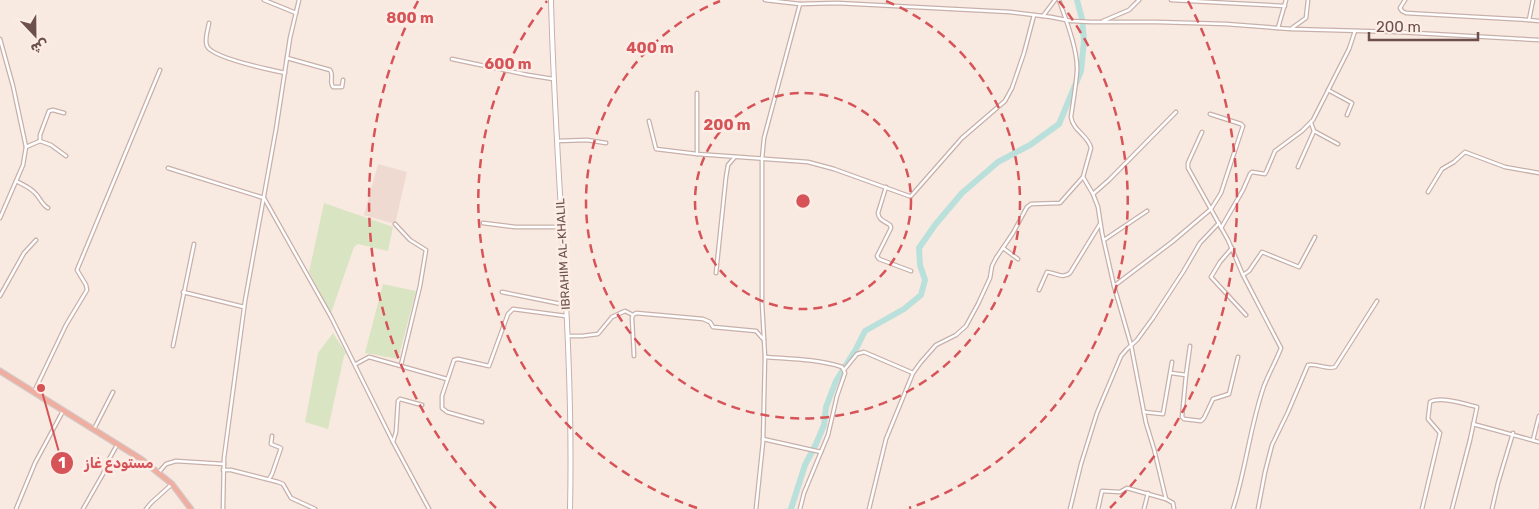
<svg xmlns="http://www.w3.org/2000/svg" width="1539" height="509" viewBox="0 0 1539 509" font-family="Rubik,Vazirmatn,sans-serif">
<style>
.residential{fill:#efdad1}
.green{fill:#d9e4c2}
.lines{fill:none;stroke-linecap:round;stroke-linejoin:round}
.river{stroke:#b9e0db;stroke-width:6}
.minor-casing{stroke:#c8b0aa;stroke-width:5}
.tertiary-casing{stroke:#c8b0aa;stroke-width:6}
.trunk-casing{stroke:#d3cac9;stroke-width:7}
.minor{stroke:#fff;stroke-width:2.5}
.tertiary{stroke:#fff;stroke-width:4}
.trunk{stroke:#efaea0;stroke-width:4.5}
.ring{fill:none;stroke:#d65358;stroke-width:2.5;stroke-dasharray:9 6}
.labels{text-anchor:middle;stroke-width:5;stroke-linejoin:round;paint-order:stroke}
.street-label{font-size:12px;fill:#6d4f4b;stroke:#fceee7}
.centre{fill:#d65358;stroke:#fceee7;stroke-width:2.5}
.ring-label{font-size:15px;text-anchor:middle;font-weight:bold;fill:#d65358;stroke:#fceee7;stroke-width:5;stroke-linejoin:round;paint-order:stroke}
.leader{fill:none;stroke:#d65358;stroke-width:2}
.callout-dot{fill:#d65358;stroke:#fceee7;stroke-width:2}
.mark-label{font-size:15px;text-anchor:middle;font-weight:bold;fill:#fff}
.callout-label{font-size:14px;text-anchor:middle;font-weight:bold;fill:#d65358;stroke:#fceee7;stroke-width:5;stroke-linejoin:round;paint-order:stroke}
</style>
<rect width="100%" height="100%" fill="#f9eae1"/>
<polygon class="residential" points="378,164 407,172 395,224 364,215"/>
<g class="green">
<polygon points="324,203 393,227 388,251 358,244 354,247 331,313 309,272"/>
<polygon points="383,284 416,291 398,359 365,353"/>
<polygon points="333,333 346,353 344,356 328,429 305,422 318,353"/>
</g>
<g class="lines">
<polyline class="river" points="791,509 805,465 816,444 824,425 826,407 836,381 856,349 865,331 904,309 921,295 925,280 920,265 919,248 935,225 962,193 998,162 1030,145 1059,124 1081,71 1084,41 1082,19 1077,0"/>
<g class="minor-casing">
<g id="minor">
<polyline points="264,0 296,13"/>
<polyline points="1171,0 1285,6"/>
<polyline points="1405,0 1400,8 1402,11 1406,13 1529,20"/>
<polyline points="1533,0 1529,20 1539,21"/>
<polyline points="800,4 837,3 1010,12 1051,17 1071,21 1091,22 1157,22 1226,24 1291,29 1398,32 1539,40"/>
<polyline points="1043,16 1055,0"/>
<polyline points="1103,21 1129,10 1139,0"/>
<path d="M 209,23 C 208,30 204,39 207,46 C 212,58 271,70 285,73"/>
<polyline points="1278,28 1286,0"/>
<polyline points="1292,28 1306,18 1308,0"/>
<polyline points="0,39 13,86 26,147 23,165 0,218"/>
<path d="M 287,58 L 330,70 C 334,75 329,82 333,87 L 342,87 L 343,80"/>
<polyline points="452,59 528,75 553,79"/>
<polyline points="1328,90 1352,103 1347,115"/>
<polyline points="649,121 656,149 697,154 808,162 834,169 909,196 911,196 962,138 1005,101 1012,88 1024,53 1034,15"/>
<polyline points="1314,131 1338,144"/>
<path d="M 1202,132 L 1188,163 L 1188,168 L 1228,240 L 1243,275 L 1281,348 C 1276,361 1269,373 1264,386 C 1250,426 1246,469 1233,509"/>
<polyline points="40,141 40,135 49,111 53,110 64,113"/>
<polyline points="557,141 587,140 606,143"/>
<polyline points="26,147 40,141 51,145 66,156"/>
<polyline points="697,154 697,93"/>
<polyline points="1298,167 1314,131 1311,123"/>
<polyline points="168,168 264,198 331,317 393,442 429,509"/>
<polyline points="1083,177 1093,194 1098,207 1102,233 1114,286 1131,345 1146,423 1154,449 1166,499 1173,503 1174,509"/>
<path d="M 16,181 C 22,184 29,187 34,192 C 40,197 41,204 48,208"/>
<path d="M 886,187 L 878,213 C 879,221 885,221 890,225 L 891,228 L 877,256 L 879,259 L 911,271"/>
<polyline points="1428,192 1442,169 1454,162 1465,152 1505,167 1539,173"/>
<polyline points="1093,194 1109,180 1176,112"/>
<polyline points="483,223 515,227 561,227"/>
<polyline points="395,224 410,240 426,250 420,286 401,365"/>
<polyline points="1221,228 1243,190 1250,174 1252,172 1265,174 1267,170 1275,151 1302,131 1313,120 1349,49 1355,31"/>
<polyline points="1104,240 1147,211"/>
<polyline points="1003,248 1018,259"/>
<polyline points="1232,248 1220,262 1211,277 1246,315"/>
<polyline points="716,273 726,177 728,165 735,157"/>
<polyline points="1243,275 1249,271 1262,252 1299,267 1315,237"/>
<polyline points="1114,286 1172,242 1211,209 1221,193 1243,126 1241,124 1210,114"/>
<path d="M 1039,290 L 1047,272 C 1056,273 1063,279 1070,273 L 1100,224"/>
<polyline points="183,292 244,307"/>
<polyline points="502,292 566,305"/>
<polyline points="0,296 24,253 36,240"/>
<polyline points="568,336 582,336 598,334 612,317 625,311 633,315"/>
<polyline points="173,346 194,244"/>
<polyline points="634,356 632,318 633,315 636,313 703,319 710,322 713,327 756,331 764,340"/>
<path d="M 765,357 C 791,359 817,359 842,367 L 845,373 L 837,396 L 828,435 L 804,493 L 800,509"/>
<polyline points="356,364 369,357 447,379"/>
<polyline points="844,370 857,354 864,352 913,373"/>
<polyline points="1171,373 1186,375 1182,417 1184,419 1201,421 1204,418 1213,399 1229,394 1238,357"/>
<polyline points="1186,375 1190,346"/>
<polyline points="34,392 66,325 87,290 86,285 77,270 160,70"/>
<polyline points="1144,412 1163,414 1172,362"/>
<polyline points="482,422 447,412 442,408 442,396 454,360 458,359 489,366 508,314 513,309 566,316"/>
<polyline points="1473,424 1539,442"/>
<polyline points="94,429 113,392"/>
<polyline points="763,439 821,452"/>
<polyline points="1533,440 1539,416"/>
<polyline points="393,442 396,432 398,401 400,399 422,405"/>
<polyline points="223,470 231,470 278,482 283,484 291,498 315,509"/>
<polyline points="159,472 166,464 176,461 224,464"/>
<polyline points="269,479 272,474 281,448 271,444 272,436"/>
<polyline points="16,509 35,463 63,411"/>
<polyline points="83,509 103,474 108,461 117,445"/>
<polyline points="146,509 151,503 172,484"/>
<polyline points="223,509 224,458 245,301 276,129 290,38 299,0"/>
<polyline points="756,509 763,442 765,357 762,303 762,159 764,138 800,4 765,0"/>
<path d="M 869,509 L 886,439 L 913,373 L 921,362 L 936,345 L 956,335 L 966,326 L 978,304 L 990,278 L 992,266 L 996,258 L 1013,233 L 1027,207 L 1031,204 L 1060,203 L 1083,177 L 1091,148 C 1088,135 1073,131 1071,117 C 1073,102 1076,86 1077,71 C 1078,50 1066,20 1059,0"/>
<polyline points="1070,509 1081,464 1097,413 1121,356 1127,349 1137,340 1153,318 1183,272 1200,243 1219,223"/>
<polyline points="1098,509 1102,491 1120,492 1127,488 1166,499"/>
<polyline points="1144,509 1148,493"/>
<path d="M 1258,509 L 1265,472 L 1272,445 L 1288,412 L 1308,365 C 1317,363 1326,370 1335,367 L 1377,301"/>
<path d="M 1422,509 L 1440,433 L 1428,419 L 1430,402 C 1440,396 1465,404 1477,407 L 1470,440 L 1452,509"/>
<polyline points="1492,509 1498,483 1513,433"/>
</g>
</g>
<g class="tertiary-casing">
<path id="tertiary" d="M 551,0 C 555,170 574,339 570,509"/>
</g>
<g class="trunk-casing">
<polyline id="trunk" points="0,371 141,459 172,484 191,509"/>
</g>
<use href="#minor" class="minor"/>
<use href="#tertiary" class="tertiary"/>
<use href="#trunk" class="trunk"/>
</g>
<g class="ring">
<circle cx="803" cy="201" r="108"/>
<path d="M886 1A217 217 0 1 1 720 1"/>
<path d="M697 508A325 325 0 0 1 547 1M1059 1A325 325 0 0 1 909 508"/>
<path d="M496 508A434 434 0 0 1 418 1M1188 1A434 434 0 0 1 1110 508"/>
</g>
<g class="labels">
<g class="street-label">
<text transform="translate(563 254) rotate(-93)" y="4">IBRAHIM AL-KHALIL</text>
</g>
</g>
<circle cx="803" cy="201" r="8" class="centre"/>
<g class="ring-label">
<text x="410" y="23">800 m</text>
<text x="650" y="53">400 m</text>
<text x="508" y="69">600 m</text>
<text x="727" y="130">200 m</text>
</g>
<path class="leader" d="M41 388L62 463"/>
<g class="callout-dot">
<circle cx="41" cy="388" r="5"/>
<circle cx="62" cy="463" r="12"/>
</g>
<g class="mark-label">
<text x="62" y="468">1</text>
</g>
<g class="callout-label">
<text x="119" y="468">مستودع غاز</text>
</g>
<g transform="translate(35 35) rotate(158)" stroke="#fceee7" stroke-width="4" paint-order="stroke">
<path d="M0-4L9 19L0 12L-9 19Z" fill="#6d4f4b"/>
<text y="-8" font-size="14" font-weight="bold" text-anchor="middle" fill="#6d4f4b">ش</text>
</g>
<path d="M1369 32v8h109v-8" fill="none" stroke="#6d4f4b" stroke-width="2.5"/>
<text x="1376" y="32" font-size="15" fill="#6d4f4b" stroke="#fceee7" stroke-width="4" paint-order="stroke">200 m</text>
</svg>
